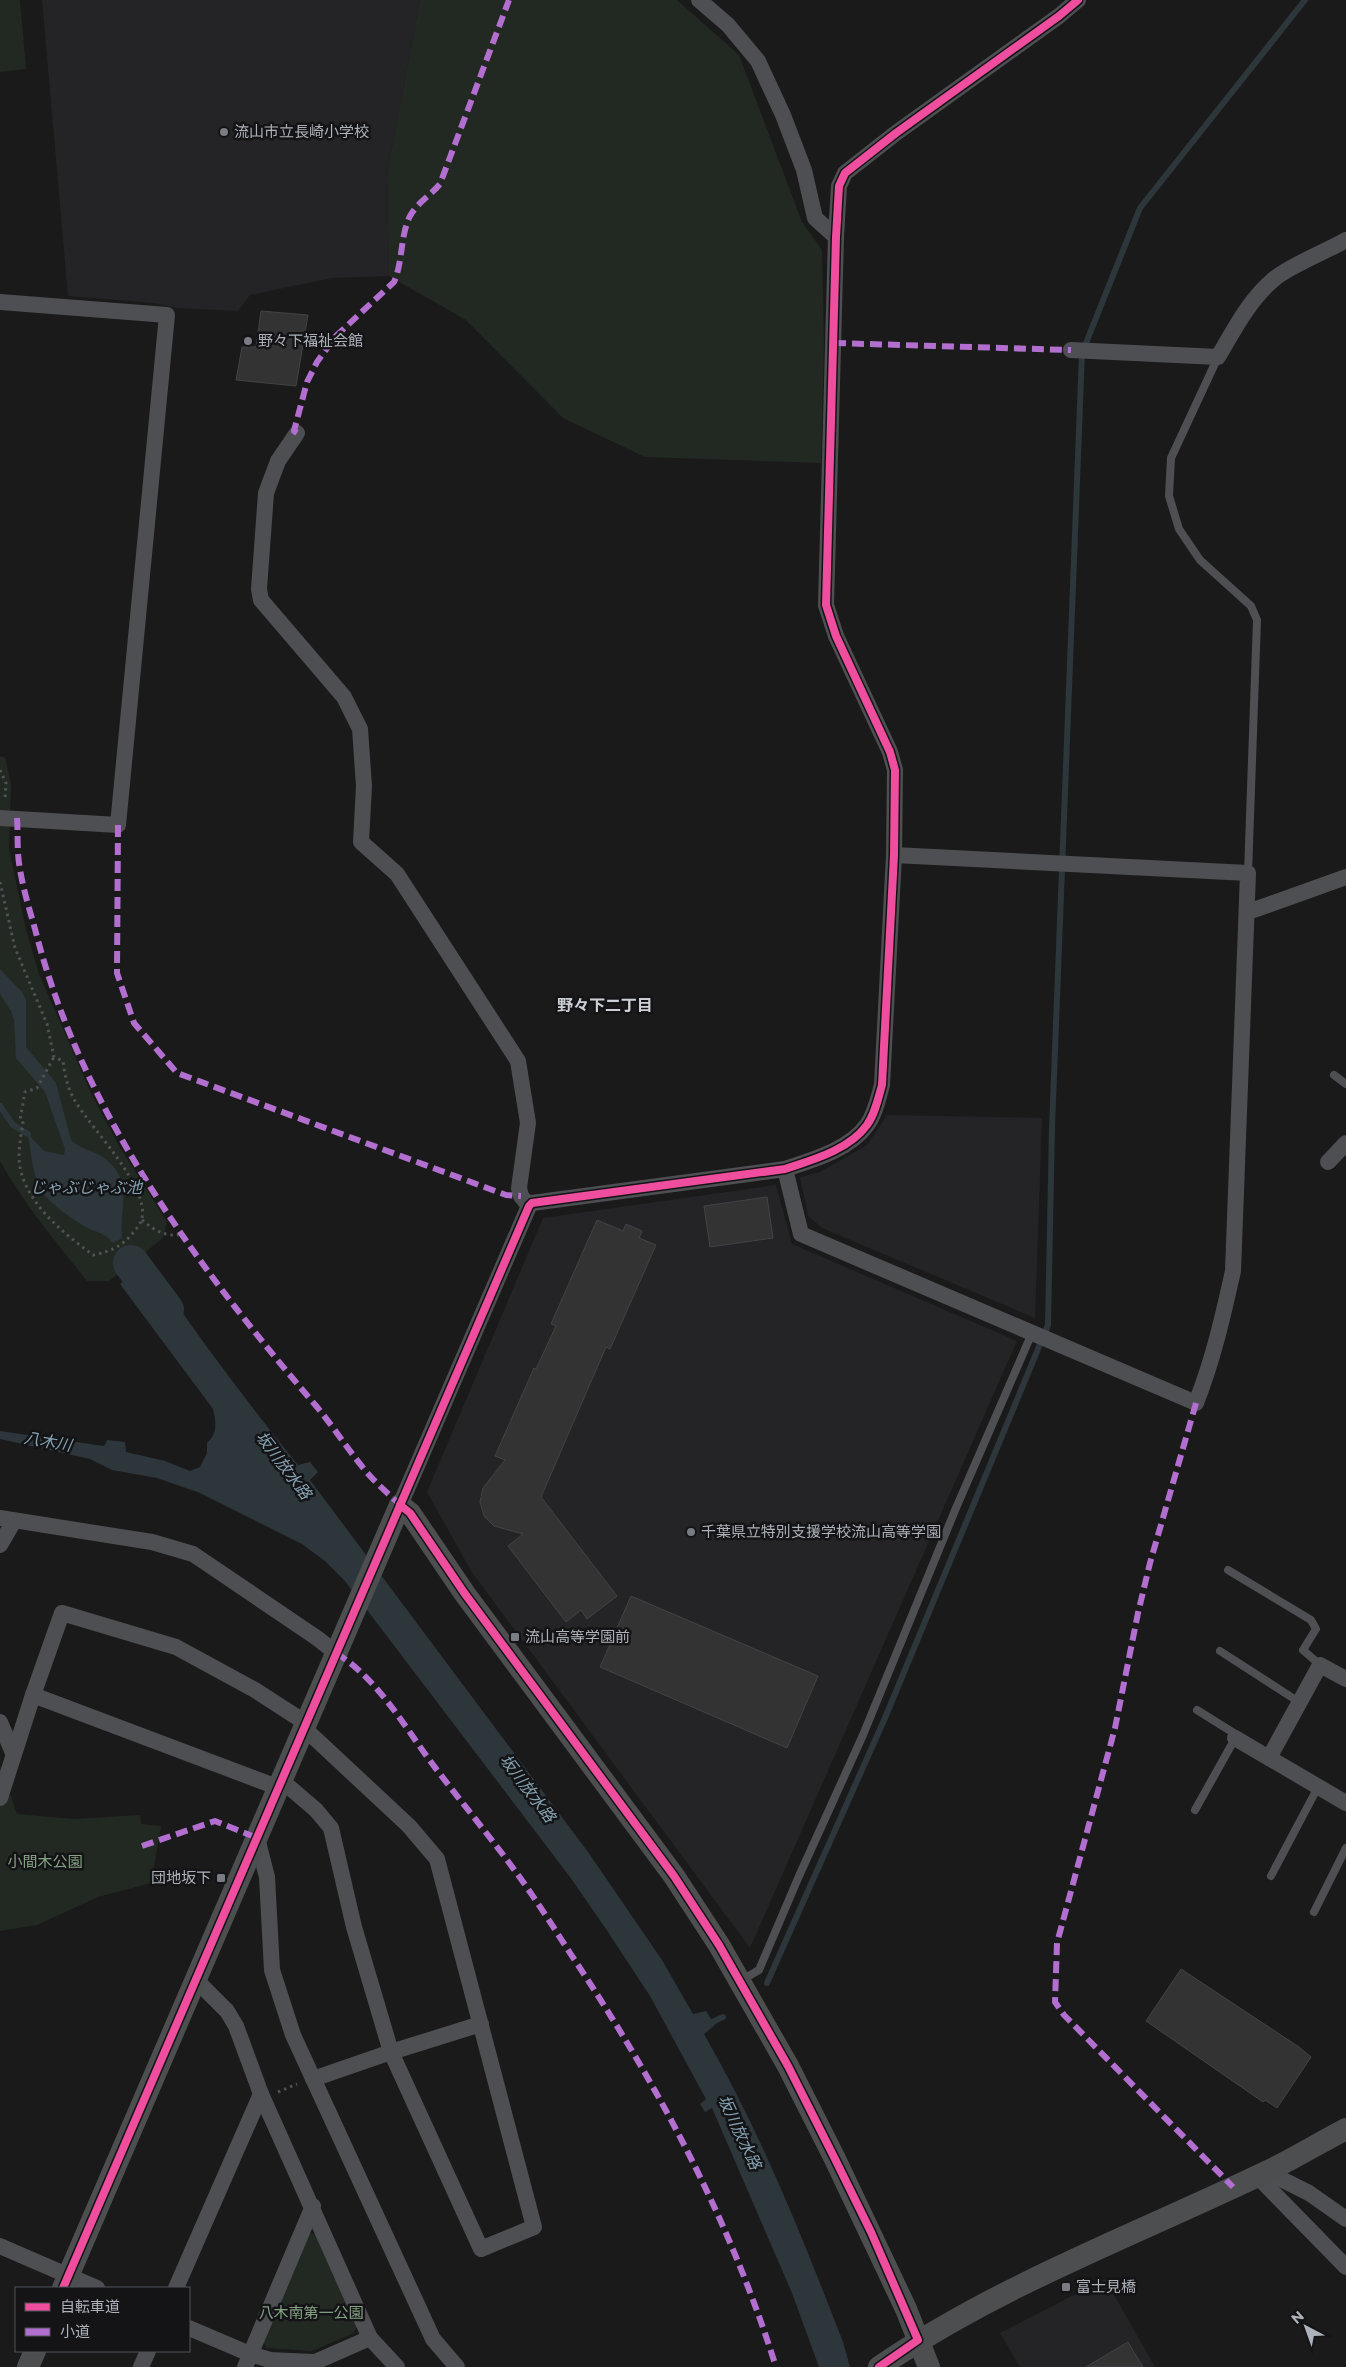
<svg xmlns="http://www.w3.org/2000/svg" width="1346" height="2367" viewBox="0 0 1346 2367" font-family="Montserrat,'Noto Sans JP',sans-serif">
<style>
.built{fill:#242426}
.green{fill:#222922}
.water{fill:#2d363b}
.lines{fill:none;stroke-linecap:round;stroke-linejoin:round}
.stream{stroke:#2d363b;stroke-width:6}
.river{stroke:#2d363b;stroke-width:36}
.building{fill:#333334;stroke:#424346}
.path{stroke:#505154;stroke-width:3;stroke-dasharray:2.5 4;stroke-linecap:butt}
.lane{stroke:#4e4f52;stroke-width:8}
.street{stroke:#4e4f52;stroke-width:16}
.secondary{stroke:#4d4e50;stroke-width:22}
.quiet{stroke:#b36fd0;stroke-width:6;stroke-dasharray:12 6;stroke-linecap:butt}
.cycleway-casing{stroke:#141416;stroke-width:11}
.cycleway{stroke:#ef4d9e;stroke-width:8}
.poi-dot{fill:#797c82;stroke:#141416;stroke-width:2}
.labels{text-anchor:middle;stroke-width:5;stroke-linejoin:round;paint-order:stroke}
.poi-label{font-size:15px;fill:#acb1ba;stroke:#141416;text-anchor:start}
.park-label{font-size:15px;fill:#85a384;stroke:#141416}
.neighbourhood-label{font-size:16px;font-weight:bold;fill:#cdd0d6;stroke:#141416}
.water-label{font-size:16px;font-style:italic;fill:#85a2b2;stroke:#141416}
</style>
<rect width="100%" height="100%" fill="#1a1a1a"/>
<g class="built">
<polygon points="42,0 420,0 387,174 389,276 332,278 250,295 238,311 177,308 154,303 68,296"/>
<polygon points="887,1115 1042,1118 1035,1318 822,1228 808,1216 800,1177 820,1172 867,1145"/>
<polygon points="776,1185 792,1244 1017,1341 750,1948 471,1571 427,1492 543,1218"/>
<polygon points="1105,2279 1155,2367 1020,2367 1000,2333"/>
</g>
<g class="green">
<polygon points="0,0 20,0 26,69 0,72"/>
<polygon points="420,0 677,0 739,55 802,222 822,250 824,345 821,463 645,457 563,418 466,320 389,276 387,174"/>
<path d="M 0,757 L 5,757 L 11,785 L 9,848 L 26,930 L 39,974 L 91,1093 L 119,1146 L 167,1222 L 163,1238 L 109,1281 L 87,1281 C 56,1242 24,1204 0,1161 Z"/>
<polygon points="0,1765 17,1814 74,1819 140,1815 141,1824 161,1826 151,1883 98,1897 37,1925 0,1931"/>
<polygon points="308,2233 315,2234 357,2325 354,2333 312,2351 266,2348 262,2338"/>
</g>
<g class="water">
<path d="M 0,969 L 22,992 L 26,1000 L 26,1047 L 56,1083 L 71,1140 C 78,1148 92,1150 101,1156 C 135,1178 119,1205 122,1238 L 113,1243 C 103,1231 96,1233 84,1226 C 69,1217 45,1201 38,1184 C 32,1169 31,1151 28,1134 L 44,1151 L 64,1155 L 65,1149 L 45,1092 L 16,1058 L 14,1020 L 11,1011 L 0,994 Z"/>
<path d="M 147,1262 C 195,1332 245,1400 298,1465 L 310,1462 L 318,1472 L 310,1480 L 588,1852 L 662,1960 L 693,2014 L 706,2011 L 715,2025 L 704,2034 C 761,2133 802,2236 843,2342 L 850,2367 L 819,2367 L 792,2293 L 712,2108 L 705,2112 L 700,2104 L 706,2099 L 650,1996 L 606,1929 L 570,1877 L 345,1581 L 325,1561 L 302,1544 L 200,1493 L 157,1478 L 112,1470 L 90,1459 L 0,1439 L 0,1431 L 104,1446 L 107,1440 L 125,1442 L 126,1452 L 165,1461 L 190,1471 L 200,1467 L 207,1453 L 207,1443 C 218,1433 216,1422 213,1409 L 120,1284 Z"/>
</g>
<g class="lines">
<g class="stream">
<polyline points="0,1106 13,1125 28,1134"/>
<polyline points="767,1983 885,1718 1048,1325 1052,1127 1082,353 1140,208 1305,0"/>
<polyline points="706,2025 723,2017"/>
</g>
<polyline class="river" points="131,1263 166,1310"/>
</g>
<g class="building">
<polygon points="261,311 308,315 296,386 236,380 242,347 256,347"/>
<polygon points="767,1197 773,1238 710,1247 704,1206"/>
<polygon points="597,1220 623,1231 626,1224 642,1231 639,1238 656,1245 610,1349 606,1347 541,1497 617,1596 587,1619 581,1610 566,1622 508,1546 523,1534 494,1526 484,1516 480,1502 483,1488 505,1460 495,1456 534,1368 536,1369 556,1326 551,1324"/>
<polygon points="631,1596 818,1676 787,1748 600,1667"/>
<polygon points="1181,1969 1299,2047 1311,2057 1277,2108 1265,2100 1263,2102 1146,2021"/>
<polygon points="1128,2342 1143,2367 1086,2367"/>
</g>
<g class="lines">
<g class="path">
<polyline points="0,770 6,783 5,800"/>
<path d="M 0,882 L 15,948 L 47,1024 L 54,1057 L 63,1061 C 65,1076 68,1091 77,1104 C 93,1130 149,1187 142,1218 C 141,1224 136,1229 132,1234 C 121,1247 109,1252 93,1255 C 62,1232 21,1200 19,1158 C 19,1146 21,1135 23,1123 L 20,1120 L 25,1092 L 37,1088 L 54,1057"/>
<path d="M 142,1220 C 154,1230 166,1238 182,1234"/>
<polyline points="278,2092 297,2084"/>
</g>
<g class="lane">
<polyline points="1218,357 1171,458 1169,496 1179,529 1200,560 1251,606 1257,620 1248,873"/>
<polyline points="1334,1075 1346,1084"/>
<polyline points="1228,1570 1311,1620 1316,1629 1303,1650 1320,1665"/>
<polyline points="1220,1651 1299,1702"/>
<polyline points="1195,1810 1237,1735 1197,1710"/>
<polyline points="1271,1876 1318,1787"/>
<polyline points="1314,1912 1346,1848"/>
<polyline points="742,1980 759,1970 799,1876 863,1735 956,1508 1032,1333"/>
</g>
<g class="street">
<polyline points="699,0 728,25 758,61 783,115 804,170 815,218 836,237"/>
<polyline points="0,302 167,315 118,825 0,818"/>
<path d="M 1071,350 L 1218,357 C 1234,330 1249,300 1274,279 C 1289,266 1327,251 1346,240"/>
<polyline points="297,433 278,461 266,493 259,589 261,600 344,697 360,729 364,786 361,842 397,874 518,1061 528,1123 519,1188 521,1196 529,1206"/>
<polyline points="1248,912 1346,877"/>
<polyline points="1328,1162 1346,1143"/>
<path d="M 785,1169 L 801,1234 L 1196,1403 C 1213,1360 1223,1316 1233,1271 L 1248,873 L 894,855"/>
<path d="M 400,1505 L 529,1206 L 532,1203 L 785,1169 C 812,1160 849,1150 867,1125 C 875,1114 878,1099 882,1085 L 894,855 L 895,770 L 890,752 L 836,636 L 826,605 L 836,237 L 839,186 L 845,173 L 896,133 L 1059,16 L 1078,0"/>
<polyline points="0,1518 152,1542 193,1554 317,1638 336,1653"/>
<polyline points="0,1545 14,1521"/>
<polyline points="33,1695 277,1787"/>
<polyline points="0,1722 13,1753"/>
<polyline points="1235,1738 1346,1803"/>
<polyline points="1269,1758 1320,1665 1346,1679"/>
<polyline points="281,1780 316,1810 331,1828 354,1927 391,2052 481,2249 534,2227 437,1859 409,1826 304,1728"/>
<polyline points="0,1798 33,1695 62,1613 176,1647 255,1690 306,1723"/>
<polyline points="257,1838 267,1877 272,1970 293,2035 433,2339 457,2367"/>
<polyline points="196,1980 227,2011 236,2026 261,2094 370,2338 397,2367"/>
<polyline points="313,2079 391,2052 481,2024"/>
<polyline points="1267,2172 1309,2193 1346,2219"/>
<polyline points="1257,2176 1346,2267"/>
<polyline points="0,2246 97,2288"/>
<polyline points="176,2288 261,2094"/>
<polyline points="189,2328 250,2354 270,2360 290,2361 315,2362 370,2338"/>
<polyline points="141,2367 148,2351"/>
<polyline points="245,2367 313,2206"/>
</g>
<g class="secondary">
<polyline points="63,2288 400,1505 410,1513 465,1594 674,1876 719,1945 788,2066 835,2159 906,2309 929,2367"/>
<polyline points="28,2367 35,2351"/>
<path d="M 879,2367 C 999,2285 1135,2235 1266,2172 C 1293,2159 1319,2143 1346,2129"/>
</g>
<g class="quiet">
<polyline points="834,343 1071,350"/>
<path d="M 297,433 L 294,431 L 307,382 L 317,362 L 336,336 L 394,282 C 403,262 400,236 410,216 C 417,203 430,196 440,184 L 509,0"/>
<path d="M 17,818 C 18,833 17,848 19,863 C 22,885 29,908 35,929 C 81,1111 197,1267 317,1407 C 336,1430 352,1456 371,1477 C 380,1487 391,1496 400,1505"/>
<polyline points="118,825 117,973 134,1023 177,1073 506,1195 521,1196"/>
<polyline points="1196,1403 1150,1563 1138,1613 1115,1728 1057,1943 1055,2002 1064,2015 1233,2187"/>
<path d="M 336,1653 C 382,1682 407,1732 440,1774 C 467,1809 495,1843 521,1879 C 538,1903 554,1928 570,1953 C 657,2083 729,2217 776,2367"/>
<polyline points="142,1846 215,1821 257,1838"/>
</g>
<g class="cycleway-casing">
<g id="cycleway">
<polyline points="400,1505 410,1513 465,1594 674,1876 719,1945 788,2066 835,2159 871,2232 918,2340 879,2367"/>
<path d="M 63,2288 L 529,1206 L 532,1203 L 785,1169 C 812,1160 849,1150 867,1125 C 875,1114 878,1099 882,1085 L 894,855 L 895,770 L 890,752 L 836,636 L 826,605 L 836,237 L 839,186 L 845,173 L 896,133 L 1059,16 L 1078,0"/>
</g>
</g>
<use href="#cycleway" class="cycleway"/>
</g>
<g class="poi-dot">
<circle cx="224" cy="132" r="5"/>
<circle cx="248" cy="341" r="5"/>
<circle cx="691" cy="1532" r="5"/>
<rect x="510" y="1632" width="10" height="10" rx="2.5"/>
<rect x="216" y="1873" width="10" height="10" rx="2.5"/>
<rect x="1061" y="2282" width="10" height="10" rx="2.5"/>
</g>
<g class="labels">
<g class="poi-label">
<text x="234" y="137">流山市立長崎小学校</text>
<text x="258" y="346">野々下福祉会館</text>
<text x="701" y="1537">千葉県立特別支援学校流山高等学園</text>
<text x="525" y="1642">流山高等学園前</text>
<text x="211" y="1883" text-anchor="end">団地坂下</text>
<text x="1076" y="2292">富士見橋</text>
</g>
<g class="park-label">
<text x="45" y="1867">小間木公園</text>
<text x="311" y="2318">八木南第一公園</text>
</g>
<g class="neighbourhood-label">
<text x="605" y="1011">野々下二丁目</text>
</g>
<g class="water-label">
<text x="86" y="1193">じゃぶじゃぶ池</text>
<text transform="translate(48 1441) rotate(10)" y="6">八木川</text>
<text transform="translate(284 1465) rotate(53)" y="6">坂川放水路</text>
<text transform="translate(528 1788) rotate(53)" y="6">坂川放水路</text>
<text transform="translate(740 2132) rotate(65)" y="6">坂川放水路</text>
</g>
</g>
<rect x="15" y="2287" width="175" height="65" fill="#141416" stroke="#515358"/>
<rect x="25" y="2303" width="25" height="8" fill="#ef4d9e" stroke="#515358"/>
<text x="60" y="2312" font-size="15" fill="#acb1ba">自転車道</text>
<rect x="25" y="2328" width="25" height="8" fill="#b36fd0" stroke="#515358"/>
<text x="60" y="2337" font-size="15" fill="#acb1ba">小道</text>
<g transform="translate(1306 2327) rotate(319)" stroke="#141416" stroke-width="4" paint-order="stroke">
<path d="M0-4L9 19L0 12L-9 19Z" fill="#acb1ba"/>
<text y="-8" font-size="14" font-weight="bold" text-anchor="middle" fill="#acb1ba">N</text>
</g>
</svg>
